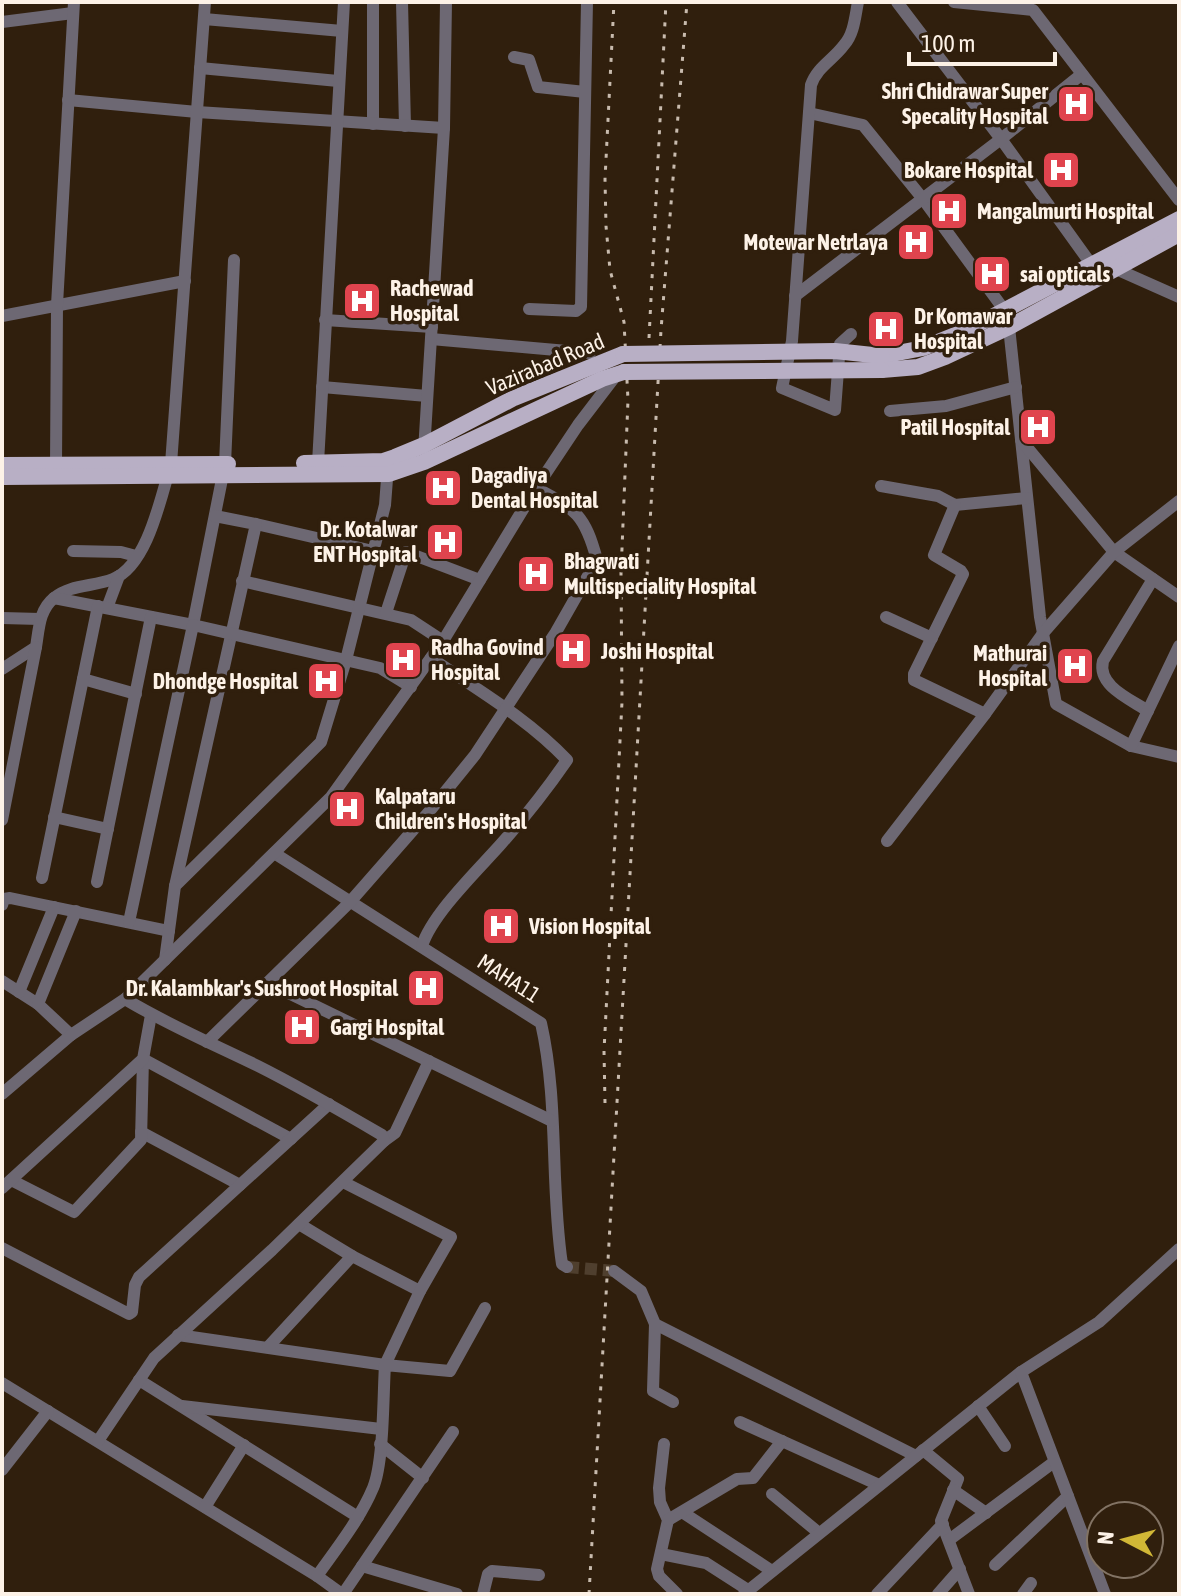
<svg xmlns="http://www.w3.org/2000/svg" width="1181" height="1596" viewBox="0 0 1181 1596" font-family="'Asap Condensed',sans-serif">
<style>
.lines{fill:none;stroke-linecap:round;stroke-linejoin:round}
.minor-tunnel{stroke:#4f3f2e;stroke-width:12;stroke-dasharray:12 6;stroke-linecap:butt}
.minor{stroke:#6d6873;stroke-width:12}
.major{stroke:#b8afc5;stroke-width:16}
.rail{stroke:#c8bbae;stroke-width:3;stroke-dasharray:4 8;stroke-linecap:butt}
.major-bridge{stroke:#b8afc5;stroke-width:16}
.labels{text-anchor:middle;stroke-width:7;stroke-linejoin:round;paint-order:stroke}
.poi-label{font-size:22px;font-weight:bold;fill:#fdf2e7;stroke:#301f0d;text-anchor:start}
.street-label{font-size:22px;fill:#fdf2e7;stroke:#301f0d}
</style>
<rect width="100%" height="100%" fill="#301f0d"/>
<g class="lines">
<polyline class="minor-tunnel" points="567,1267 614,1271"/>
<g class="minor">
<polyline points="373,2 373,124"/>
<polyline points="402,2 405,126"/>
<polyline points="954,2 1033,10 1179,200"/>
<polyline points="204,19 342,31"/>
<polyline points="2,22 73,13"/>
<polyline points="514,57 529,60 538,87 585,92"/>
<polyline points="200,68 338,81"/>
<polyline points="1082,74 1001,139 1091,264"/>
<polyline points="68,100 197,112 444,128"/>
<polyline points="809,113 863,125 923,199 1005,311 1009,327 1040,617 1056,704 1131,746 1179,757"/>
<polyline points="1116,269 1179,297"/>
<polyline points="795,296 1001,139 897,2"/>
<polyline points="529,309 576,311 581,307 587,2"/>
<polyline points="2,316 185,281"/>
<polyline points="325,320 432,327"/>
<path d="M 851,334 L 840,344 L 835,410 L 782,388 L 792,341 L 811,85 C 817,67 833,60 844,45 C 854,34 855,17 858,2"/>
<polyline points="431,339 590,353"/>
<polyline points="322,387 427,396"/>
<polyline points="890,411 946,406 1016,387"/>
<polyline points="1021,440 1114,552 1179,597"/>
<polyline points="424,451 444,128 446,2"/>
<polyline points="318,463 344,2"/>
<polyline points="56,465 57,305 74,2"/>
<polyline points="881,486 938,496 955,505 1027,498"/>
<polyline points="955,505 934,555 961,571 963,574 914,674 914,680 985,714"/>
<polyline points="256,524 373,551"/>
<polyline points="73,551 121,552 136,556"/>
<polyline points="242,581 411,620 443,641"/>
<path d="M 54,598 C 71,584 93,587 113,579 C 148,565 161,496 171,464 L 205,2"/>
<polyline points="107,608 119,576"/>
<polyline points="386,613 406,552 480,580"/>
<polyline points="886,617 932,638"/>
<polyline points="2,618 40,619"/>
<path d="M 2,669 L 36,647 C 39,629 39,610 54,598 L 193,625 L 225,464 L 234,260"/>
<polyline points="83,679 136,694"/>
<path d="M 1148,711 C 1130,699 1097,686 1103,661 L 1153,579"/>
<polyline points="1131,746 1179,646"/>
<polyline points="54,817 108,829"/>
<polyline points="2,820 36,647"/>
<polyline points="887,841 985,714 1044,632 1114,552 1179,501"/>
<path d="M 274,853 L 541,1023 C 559,1102 550,1185 562,1264 L 567,1267"/>
<polyline points="42,878 98,606"/>
<polyline points="97,882 151,617"/>
<polyline points="175,886 256,524 215,516"/>
<polyline points="2,905 4,899 10,898 169,931"/>
<polyline points="129,922 193,625 380,668 411,687"/>
<path d="M 422,946 C 432,914 478,870 501,844 C 525,817 547,789 567,760 C 528,719 478,690 431,658"/>
<polyline points="165,960 175,886 321,742 346,660 385,505 388,466"/>
<polyline points="2,981 38,1004 71,1035"/>
<polyline points="268,983 552,1121"/>
<polyline points="19,992 54,907"/>
<polyline points="38,1004 76,911"/>
<path d="M 207,1042 L 350,902 L 428,813 L 475,755 L 556,632 L 597,560 C 585,515 576,509 536,488"/>
<polyline points="2,1094 71,1035 125,999 331,797 443,641 536,488 578,425 617,374"/>
<polyline points="141,1132 240,1185"/>
<polyline points="384,1141 395,1133 429,1061"/>
<polyline points="11,1180 74,1212 141,1140 143,1059 291,1139"/>
<polyline points="2,1188 143,1059 151,1015"/>
<polyline points="2,1248 129,1314 132,1312 135,1285 139,1277 329,1104"/>
<polyline points="352,1256 420,1291"/>
<polyline points="614,1271 641,1291 655,1324 916,1456"/>
<polyline points="655,1324 653,1391 673,1402"/>
<polyline points="178,1335 385,1365 420,1291 451,1237 343,1182"/>
<polyline points="268,1347 352,1256 299,1224"/>
<polyline points="139,1380 358,1517"/>
<polyline points="2,1383 317,1576 342,1594"/>
<polyline points="182,1406 381,1429"/>
<polyline points="978,1406 1005,1446"/>
<polyline points="740,1422 879,1485"/>
<path d="M 98,1441 L 154,1358 L 272,1250 L 384,1141 L 382,1135 C 341,1111 300,1087 258,1066 C 213,1044 168,1025 125,999"/>
<polyline points="380,1444 423,1478"/>
<polyline points="664,1444 659,1488 660,1502 668,1520 657,1569 659,1576 677,1594"/>
<polyline points="923,1450 958,1479 941,1521 969,1594"/>
<polyline points="2,1470 48,1411"/>
<polyline points="953,1490 986,1513"/>
<polyline points="772,1494 819,1533"/>
<polyline points="205,1507 244,1445"/>
<polyline points="682,1512 772,1571"/>
<polyline points="668,1520 737,1479 753,1478 782,1441"/>
<polyline points="949,1540 1054,1462"/>
<polyline points="661,1554 706,1563 748,1590"/>
<polyline points="995,1565 1068,1496"/>
<polyline points="362,1566 457,1594"/>
<path d="M 317,1576 C 337,1548 360,1519 373,1488 C 384,1462 383,1395 385,1365 L 450,1371 L 485,1308"/>
<polyline points="343,1594 453,1432"/>
<polyline points="483,1594 488,1574 492,1571 539,1575"/>
<polyline points="744,1594 1021,1372"/>
<polyline points="877,1594 943,1524"/>
<polyline points="938,1594 960,1569"/>
<polyline points="1023,1594 1031,1583"/>
<polyline points="1105,1594 1021,1372 1099,1322 1179,1249"/>
</g>
<g class="major">
<polyline points="882,356 923,348 963,332 1179,219"/>
<polyline points="882,370 918,367 945,357 1009,327 1179,234"/>
<polyline points="304,463 383,461 395,457 424,445 514,398 623,354"/>
<polyline points="2,465 228,464"/>
<polyline points="2,477 389,474 424,462 602,379 624,372"/>
</g>
<g class="rail">
<polyline points="649,338 666,2"/>
<polyline points="605,1103 604,1051 622,702 621,573 628,400 624,322 610,270 606,226 605,179 614,2"/>
<polyline points="589,1594 661,330 687,2"/>
</g>
<g class="major-bridge">
<polyline points="623,354 835,351 882,356"/>
<polyline points="624,372 882,370"/>
</g>
</g>
<defs>
<g id="hospital-square" transform="scale(2)"><rect x="-9" y="-9" width="18" height="18" rx="4" fill="#e0444e" stroke="#301f0d"/><path d="M-5-5h3v3.5h4V-5h3V5h-3V1.5h-4V5h-3Z" fill="#fff"/></g>
</defs>
<g fill-rule="evenodd">
<use href="#hospital-square" x="1076" y="104"/>
<use href="#hospital-square" x="1061" y="170"/>
<use href="#hospital-square" x="949" y="211"/>
<use href="#hospital-square" x="916" y="242"/>
<use href="#hospital-square" x="992" y="274"/>
<use href="#hospital-square" x="362" y="301"/>
<use href="#hospital-square" x="886" y="329"/>
<use href="#hospital-square" x="1038" y="427"/>
<use href="#hospital-square" x="443" y="488"/>
<use href="#hospital-square" x="445" y="542"/>
<use href="#hospital-square" x="536" y="574"/>
<use href="#hospital-square" x="573" y="651"/>
<use href="#hospital-square" x="403" y="660"/>
<use href="#hospital-square" x="1075" y="666"/>
<use href="#hospital-square" x="326" y="681"/>
<use href="#hospital-square" x="347" y="809"/>
<use href="#hospital-square" x="501" y="926"/>
<use href="#hospital-square" x="426" y="988"/>
<use href="#hospital-square" x="302" y="1027"/>
</g>
<g class="labels">
<g class="poi-label">
<text x="1048" y="99" text-anchor="end">Shri Chidrawar Super<tspan x="1048" dy="25">Specality Hospital</tspan></text>
<text x="1033" y="178" text-anchor="end">Bokare Hospital</text>
<text x="977" y="219">Mangalmurti Hospital</text>
<text x="888" y="250" text-anchor="end">Motewar Netrlaya</text>
<text x="1020" y="282">sai opticals</text>
<text x="390" y="296">Rachewad<tspan x="390" dy="25">Hospital</tspan></text>
<text x="914" y="324">Dr Komawar<tspan x="914" dy="25">Hospital</tspan></text>
<text x="1010" y="435" text-anchor="end">Patil Hospital</text>
<text x="471" y="483">Dagadiya<tspan x="471" dy="25">Dental Hospital</tspan></text>
<text x="417" y="537" text-anchor="end">Dr. Kotalwar<tspan x="417" dy="25">ENT Hospital</tspan></text>
<text x="564" y="569">Bhagwati<tspan x="564" dy="25">Multispeciality Hospital</tspan></text>
<text x="431" y="655">Radha Govind<tspan x="431" dy="25">Hospital</tspan></text>
<text x="601" y="659">Joshi Hospital</text>
<text x="1047" y="661" text-anchor="end">Mathurai<tspan x="1047" dy="25">Hospital</tspan></text>
<text x="298" y="689" text-anchor="end">Dhondge Hospital</text>
<text x="375" y="804">Kalpataru<tspan x="375" dy="25">Children's Hospital</tspan></text>
<text x="529" y="934">Vision Hospital</text>
<text x="398" y="996" text-anchor="end">Dr. Kalambkar's Sushroot Hospital</text>
<text x="330" y="1035">Gargi Hospital</text>
</g>
<g class="street-label">
<text transform="translate(545 364) rotate(-23)" y="8">Vazirabad Road</text>
<text transform="translate(509 978) rotate(33)" y="8">MAHA11</text>
</g>
</g>
<rect width="1181" height="1596" fill="none" stroke="#fdf2e7" stroke-width="8"/>
<g transform="translate(1125 1540) rotate(276)"><circle r="38" fill="#301f0d" stroke="#827364" stroke-width="2"/>
<path d="M0-6L14 30L0 20L-14 30Z" fill="#d1b736"/>
<text y="-12" font-size="22" font-weight="bold" text-anchor="middle" fill="#fdf2e7">N</text>
</g>
<path d="M909 52v12h146v-12" fill="none" stroke="#fdf2e7" stroke-width="4"/>
<text x="921" y="52" font-size="24" fill="#fdf2e7" stroke="#301f0d" stroke-width="6" paint-order="stroke">100 m</text>
</svg>
